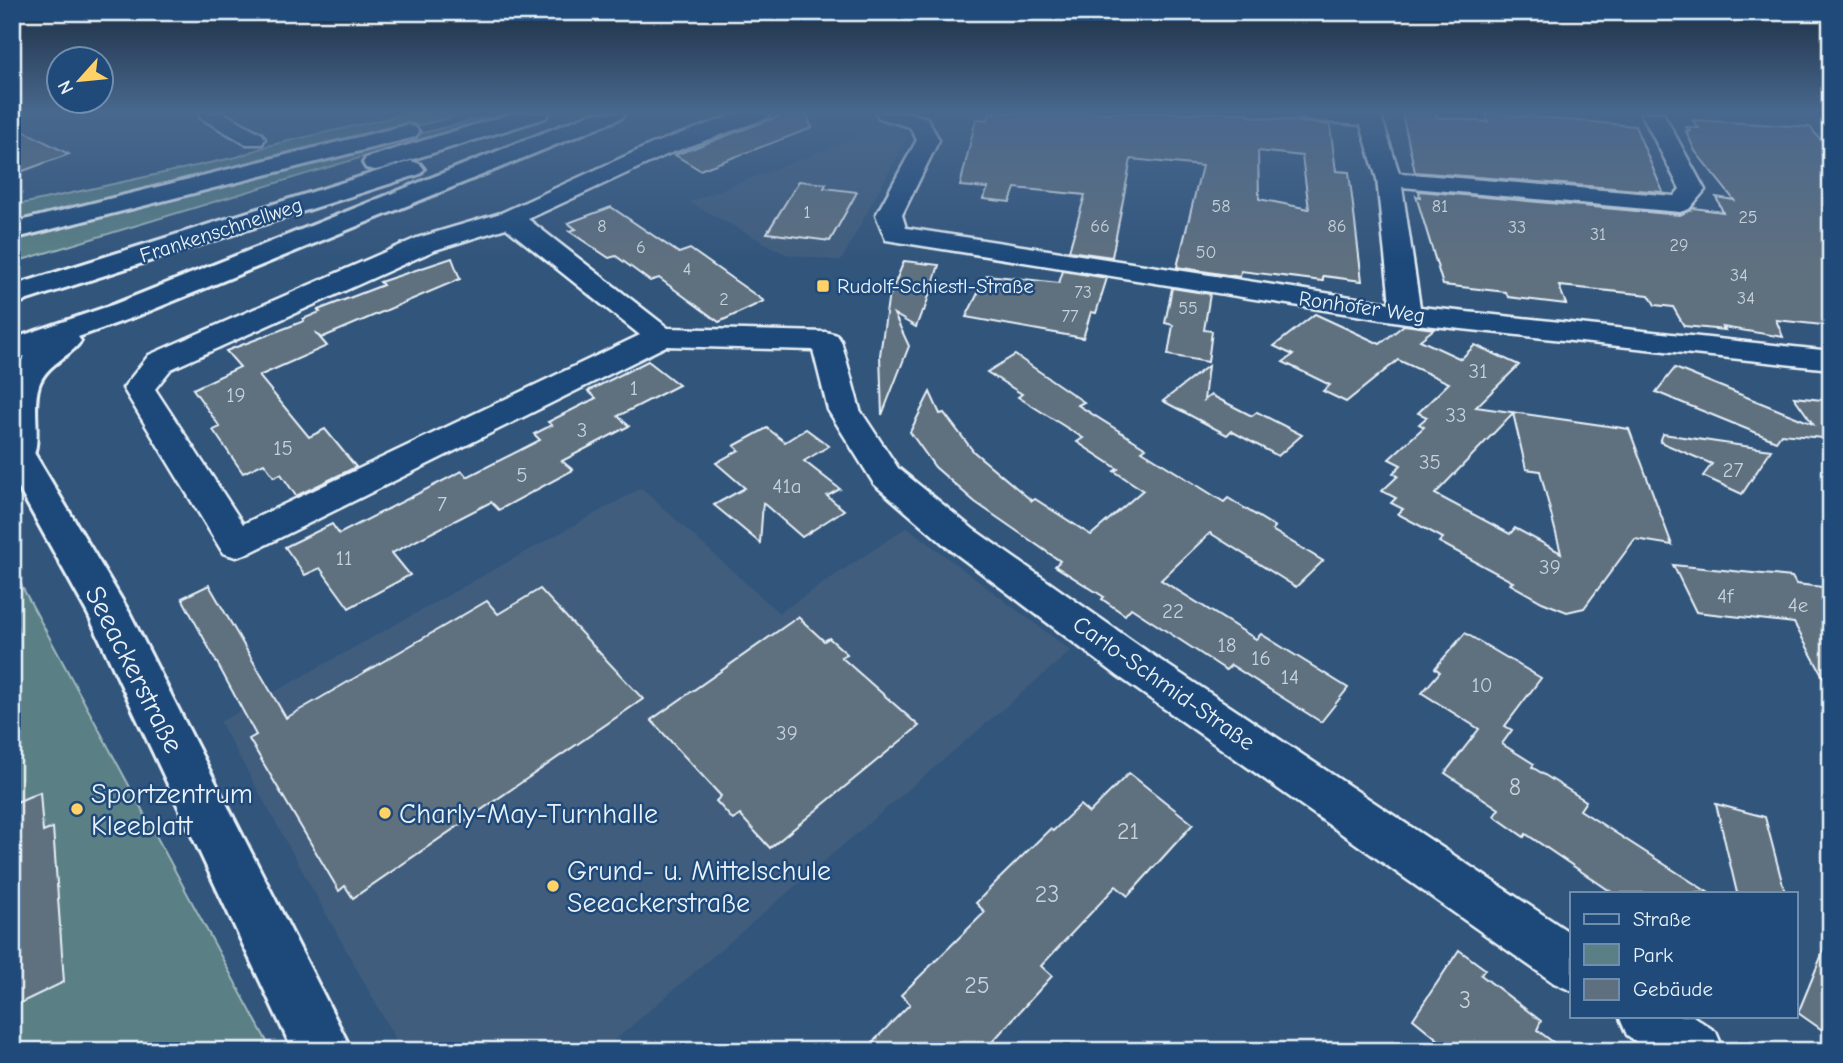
<svg xmlns="http://www.w3.org/2000/svg" width="1843" height="1063" viewBox="0 0 1843 1063" font-family="'Comic Neue',sans-serif">
<style>
.built{fill:#3f5d7d}
.green{fill:#5a8085;stroke:#a1b8be;stroke-width:2}
.building{fill:#5e707f;stroke:#e8f1f8;stroke-width:2;fill-rule:evenodd}
.lines{fill:none;stroke-linecap:round;stroke-linejoin:round}
.minor-casing{stroke:#e8f1f8;stroke-width:5}
.major-casing{stroke:#e8f1f8;stroke-width:6}
.highway-casing{stroke:#e8f1f8;stroke-width:6}
.minor{fill:#1f4a7a;fill-rule:evenodd}
.major{fill:#1f4a7a;fill-rule:evenodd}
.highway{fill:#1f4a7a;fill-rule:evenodd}
.poi-dot{fill:#ffd166;stroke:#1f4a7a;stroke-width:2.5}
.labels{text-anchor:middle;stroke-width:5;stroke-linejoin:round;paint-order:stroke}
.far-number-label{font-size:18px;fill:#c6d1da}
.far-street-label{font-size:21px;fill:#e8f1f8;stroke:#1f4a7a}
.far-poi-label{font-size:21px;fill:#e8f1f8;stroke:#1f4a7a;text-anchor:start}
.number-label{font-size:21px;fill:#c6d1da}
.street-label{font-size:24px;fill:#e8f1f8;stroke:#1f4a7a}
.near-number-label{font-size:24px;fill:#c6d1da}
.near-street-label{font-size:28px;fill:#e8f1f8;stroke:#1f4a7a}
.near-poi-label{font-size:28px;fill:#e8f1f8;stroke:#1f4a7a;text-anchor:start}
</style>
<rect width="100%" height="100%" fill="#32557c"/>
<filter id="ink" filterUnits="userSpaceOnUse"><feTurbulence type="fractalNoise" baseFrequency=".0143" numOctaves="2"/><feDisplacementMap in="SourceGraphic" scale="14" xChannelSelector="R" yChannelSelector="G"/><feConvolveMatrix kernelMatrix="1 2 1 2 8 2 1 2 1" color-interpolation-filters="sRGB"/></filter>
<g filter="url(#ink)">
<g class="built">
<polygon points="891,124 908,136 841,261 785,254 689,202"/>
<polygon points="641,488 779,613 907,527 1071,651 602,1051 402,1051 220,722"/>
</g>
<g class="green">
<polygon points="410,113 470,113 12,223 12,206 237,157 267,146"/>
<polygon points="486,117 488,119 12,263 12,237"/>
<polygon points="12,568 272,1051 12,1051"/>
</g>
<g class="building">
<polygon points="788,113 806,113 812,128 700,170 675,155"/>
<path d="M 990,113 L 1249,113 L 1249,116 L 1330,125 L 1336,171 L 1349,172 L 1362,281 L 1323,276 L 1323,281 L 1241,271 L 1240,277 L 1177,267 L 1202,166 L 1131,159 L 1112,257 L 1069,251 L 1085,195 L 1015,188 L 1010,202 L 983,199 L 988,188 L 960,186 L 976,119 L 988,120 ZM 1258,151 L 1302,156 L 1309,209 L 1259,199 Z"/>
<polygon points="1402,113 1435,113 1437,117 1488,122 1486,113 1635,126 1663,192 1415,172"/>
<polygon points="1692,120 1810,127 1831,152 1831,326 1776,320 1783,337 1723,327 1725,330 1684,326 1673,307 1655,305 1649,295 1559,286 1566,304 1508,297 1506,292 1443,285 1416,196 1420,197 1419,191 1680,215 1694,208 1723,212 1716,197 1734,200 1695,151 1686,131 1690,131 1686,127 1699,128"/>
<polygon points="12,125 69,154 12,175"/>
<polygon points="799,181 826,184 824,188 857,192 830,241 767,233"/>
<polygon points="611,207 679,253 690,249 764,301 719,322 659,278 650,281 616,256 609,258 569,231 576,229 568,223"/>
<polygon points="452,258 460,279 321,338 315,332 327,346 259,376 309,437 325,429 356,467 296,496 281,474 274,477 264,463 243,473 213,430 220,427 193,389 240,367 226,351 304,321 303,319 320,312 318,310 383,285 380,282"/>
<polygon points="904,261 939,265 924,311 922,311 916,327 894,314 909,346 882,415 880,355 888,300"/>
<polygon points="1063,271 1107,278 1096,313 1091,312 1083,338 966,317 987,275 1059,283"/>
<polygon points="1172,288 1210,294 1204,330 1212,331 1208,362 1168,355 1173,325 1165,323"/>
<path d="M 1315,314 L 1380,344 L 1404,325 L 1434,329 L 1420,340 L 1461,359 L 1475,345 L 1519,365 L 1476,407 L 1629,429 L 1672,545 L 1635,539 L 1584,608 L 1567,612 L 1542,602 L 1510,584 L 1513,582 L 1439,542 L 1443,538 L 1398,514 L 1403,509 L 1391,503 L 1396,498 L 1382,491 L 1398,476 L 1393,473 L 1401,465 L 1389,459 L 1424,427 L 1419,424 L 1427,417 L 1418,413 L 1449,383 L 1398,360 L 1346,402 L 1323,391 L 1330,385 L 1283,362 L 1293,355 L 1274,346 ZM 1513,413 L 1526,469 L 1540,471 L 1561,553 L 1515,528 L 1510,534 L 1435,494 Z"/>
<polygon points="1015,355 1084,402 1078,405 1146,448 1142,451 1224,502 1228,498 1275,527 1272,530 1323,561 1296,587 1210,533 1161,580 1256,639 1261,634 1348,688 1321,722 1231,665 1226,670 1131,608 1125,615 1102,599 1104,597 1055,566 1060,561 975,502 935,467 910,432 930,392 940,414 944,413 974,452 1032,501 1035,499 1091,535 1143,490 1114,471 1118,469 1077,442 1083,438 1018,397 1022,394 987,372"/>
<polygon points="648,361 679,385 618,416 629,426 562,461 573,470 499,510 491,502 392,553 410,575 349,608 320,568 305,575 285,547 332,524 339,534 462,471 467,477 540,440 534,434 552,425 548,422 596,398 588,391"/>
<polygon points="1208,366 1204,400 1211,395 1252,416 1257,412 1302,435 1278,456 1231,431 1227,435 1163,401"/>
<polygon points="1675,368 1813,424 1794,397 1831,401 1831,449 1823,438 1781,434 1776,441 1656,392"/>
<polygon points="767,428 785,442 806,429 829,446 804,461 840,489 827,496 844,510 802,537 763,503 760,543 714,505 745,488 716,463 739,450 734,446"/>
<polygon points="1663,434 1771,450 1742,494 1703,476 1712,464 1660,442"/>
<polygon points="1673,565 1792,577 1796,584 1831,588 1831,691 1794,623 1696,612"/>
<polygon points="209,585 286,718 487,601 498,614 540,589 643,699 353,898 345,886 339,891 249,739 256,735 182,598"/>
<polygon points="798,617 824,641 829,638 847,654 841,657 919,726 770,848 740,815 733,820 716,801 721,796 651,720"/>
<polygon points="1465,633 1541,678 1505,726 1512,730 1502,744 1534,764 1532,767 1586,801 1580,810 1709,893 1613,893 1526,834 1524,837 1494,816 1499,809 1445,773 1479,729 1422,693 1440,672 1435,668"/>
<polygon points="1129,773 1193,824 1128,896 1116,886 1041,966 1052,976 984,1051 864,1051 910,1004 901,995 985,912 976,903 996,882 1050,829 1053,831 1080,805 1089,813"/>
<polygon points="40,792 43,832 53,828 64,982 12,1007 12,804"/>
<polygon points="1716,804 1765,817 1785,893 1737,893"/>
<polygon points="1830,935 1831,935 1831,1036 1798,1013"/>
<polygon points="1459,950 1485,969 1481,975 1541,1021 1537,1030 1565,1051 1452,1051 1413,1019"/>
</g>
<g class="lines">
<g class="minor-casing">
<g id="minor">
<polygon points="198,113 224,113 262,134 265,139 262,144 246,144 201,118"/>
<path d="M 739,113 L 770,113 L 767,118 L 668,154 L 528,219 L 668,328 L 826,332 L 837,335 L 841,341 L 860,410 L 898,468 L 973,529 L 1148,652 L 1572,934 L 1572,991 L 1554,983 L 1118,676 L 947,547 L 874,484 L 828,410 L 813,350 L 666,346 L 249,553 L 236,557 L 223,553 L 123,388 L 149,355 L 417,238 L 501,213 L 652,144 ZM 506,228 L 640,335 L 243,524 L 155,389 L 171,369 L 435,250 Z"/>
<polygon points="876,113 909,113 927,118 939,140 902,215 906,228 1390,303 1377,179 1361,125 1307,120 1299,118 1296,113 1380,113 1399,173 1674,196 1680,189 1641,113 1663,113 1705,190 1689,209 1680,212 1402,187 1420,307 1831,351 1831,369 1406,323 886,240 876,215 917,140 910,127 879,118"/>
<polygon points="1619,1016 1693,1016 1716,1032 1724,1051 1649,1051 1627,1035"/>
</g>
</g>
<g class="major-casing">
<polygon id="major" points="12,432 24,436 129,612 352,1051 293,1051 88,614 12,476"/>
</g>
<g class="highway-casing">
<g id="highway">
<polygon points="514,113 549,113 545,118 384,168 375,170 366,168 363,163 366,158"/>
<path d="M 593,113 L 625,113 L 621,118 L 137,316 L 78,337 L 81,341 C 69,358 47,363 39,385 C 31,409 43,441 31,461 L 18,465 L 12,463 L 12,373 L 25,356 L 12,359 L 12,339 L 115,304 Z"/>
<polygon points="407,125 415,127 419,132 415,137 12,239 12,223"/>
<polygon points="411,161 420,164 424,169 420,174 12,305 12,286"/>
</g>
</g>
<use href="#minor" class="minor"/>
<use href="#major" class="major"/>
<use href="#highway" class="highway"/>
</g>
</g>
<linearGradient id="sky" x2="0" y2="1"><stop stop-color="#1c2f44"/><stop offset="0.43" stop-color="#49688e"/><stop offset="1" stop-color="#49688e" stop-opacity="0"/></linearGradient>
<rect width="1843" height="261" fill="url(#sky)"/>
<g class="poi-dot">
<rect x="816" y="279" width="14" height="14" rx="3.5"/>
<circle cx="77" cy="809" r="7"/>
<circle cx="385" cy="813" r="7"/>
<circle cx="553" cy="886" r="7"/>
</g>
<g class="labels">
<g class="far-number-label">
<text x="1221" y="212">58</text>
<text x="1440" y="212">81</text>
<text x="807" y="218">1</text>
<text x="1748" y="223">25</text>
<text x="602" y="232">8</text>
<text x="1100" y="232">66</text>
<text x="1337" y="232">86</text>
<text x="1517" y="233">33</text>
<text x="1598" y="240">31</text>
<text x="1679" y="251">29</text>
<text x="641" y="253">6</text>
<text x="1206" y="258">50</text>
<text x="687" y="275">4</text>
<text x="1739" y="281">34</text>
<text x="1083" y="298">73</text>
<text x="1746" y="304">34</text>
<text x="724" y="305">2</text>
<text x="1188" y="314">55</text>
<text x="1070" y="322">77</text>
</g>
<g class="far-street-label">
<text transform="translate(221 230) rotate(-18)" y="7">Frankenschnellweg</text>
<text transform="translate(1362 307) rotate(8)" y="7">Ronhofer Weg</text>
</g>
<g class="far-poi-label">
<text x="837" y="293">Rudolf-Schiestl-Straße</text>
</g>
<g class="number-label">
<text x="1478" y="378">31</text>
<text x="634" y="395">1</text>
<text x="236" y="402">19</text>
<text x="1456" y="422">33</text>
<text x="582" y="437">3</text>
<text x="283" y="455">15</text>
<text x="1430" y="469">35</text>
<text x="1733" y="477">27</text>
<text x="522" y="482">5</text>
<text x="787" y="493">41a</text>
<text x="442" y="511">7</text>
<text x="344" y="565">11</text>
<text x="1550" y="574">39</text>
<text x="1725" y="603">4f</text>
<text x="1798" y="612">4e</text>
<text x="1173" y="618">22</text>
<text x="1227" y="652">18</text>
<text x="1261" y="665">16</text>
<text x="1290" y="684">14</text>
<text x="1482" y="692">10</text>
<text x="787" y="740">39</text>
</g>
<g class="street-label">
<text transform="translate(1164 683) rotate(35)" y="8">Carlo-Schmid-Straße</text>
</g>
<g class="near-number-label">
<text x="1515" y="795">8</text>
<text x="1128" y="839">21</text>
<text x="1047" y="902">23</text>
<text x="977" y="993">25</text>
<text x="1465" y="1008">3</text>
</g>
<g class="near-street-label">
<text transform="translate(135 669) rotate(63)" y="10">Seeackerstraße</text>
</g>
<g class="near-poi-label">
<text x="91" y="803">Sportzentrum<tspan x="91" dy="32">Kleeblatt</tspan></text>
<text x="399" y="823">Charly-May-Turnhalle</text>
<text x="567" y="880">Grund- u. Mittelschule<tspan x="567" dy="32">Seeackerstraße</tspan></text>
</g>
</g>
<rect width="1843" height="1063" fill="none" stroke="#1f4a7a" stroke-width="42"/>
<rect x="21" y="21" width="1801" height="1021" fill="none" stroke="#e8f1f8" stroke-width="2.5" filter="url(#ink)"/>
<rect x="1570" y="892" width="228" height="126" fill="#1f4a7a" stroke="#6f8dac" stroke-width="2"/>
<rect x="1584" y="914" width="35" height="10" fill="#1f4a7a" stroke="#6f8dac" stroke-width="2"/>
<text x="1633" y="926" font-size="21" fill="#e8f1f8">Straße</text>
<rect x="1584" y="944" width="35" height="21" fill="#5a8085" stroke="#6f8dac" stroke-width="2"/>
<text x="1633" y="962" font-size="21" fill="#e8f1f8">Park</text>
<rect x="1584" y="979" width="35" height="21" fill="#5e707f" stroke="#6f8dac" stroke-width="2"/>
<text x="1633" y="996" font-size="21" fill="#e8f1f8">Gebäude</text>
<g transform="translate(80 80) rotate(243)"><circle r="33" fill="#1f4a7a" stroke="#6f8dac" stroke-width="2"/>
<path d="M0-5L12 26L0 18L-12 26Z" fill="#ffd166"/>
<text y="-10" font-size="19" font-weight="bold" text-anchor="middle" fill="#e8f1f8">N</text>
</g>
</svg>
